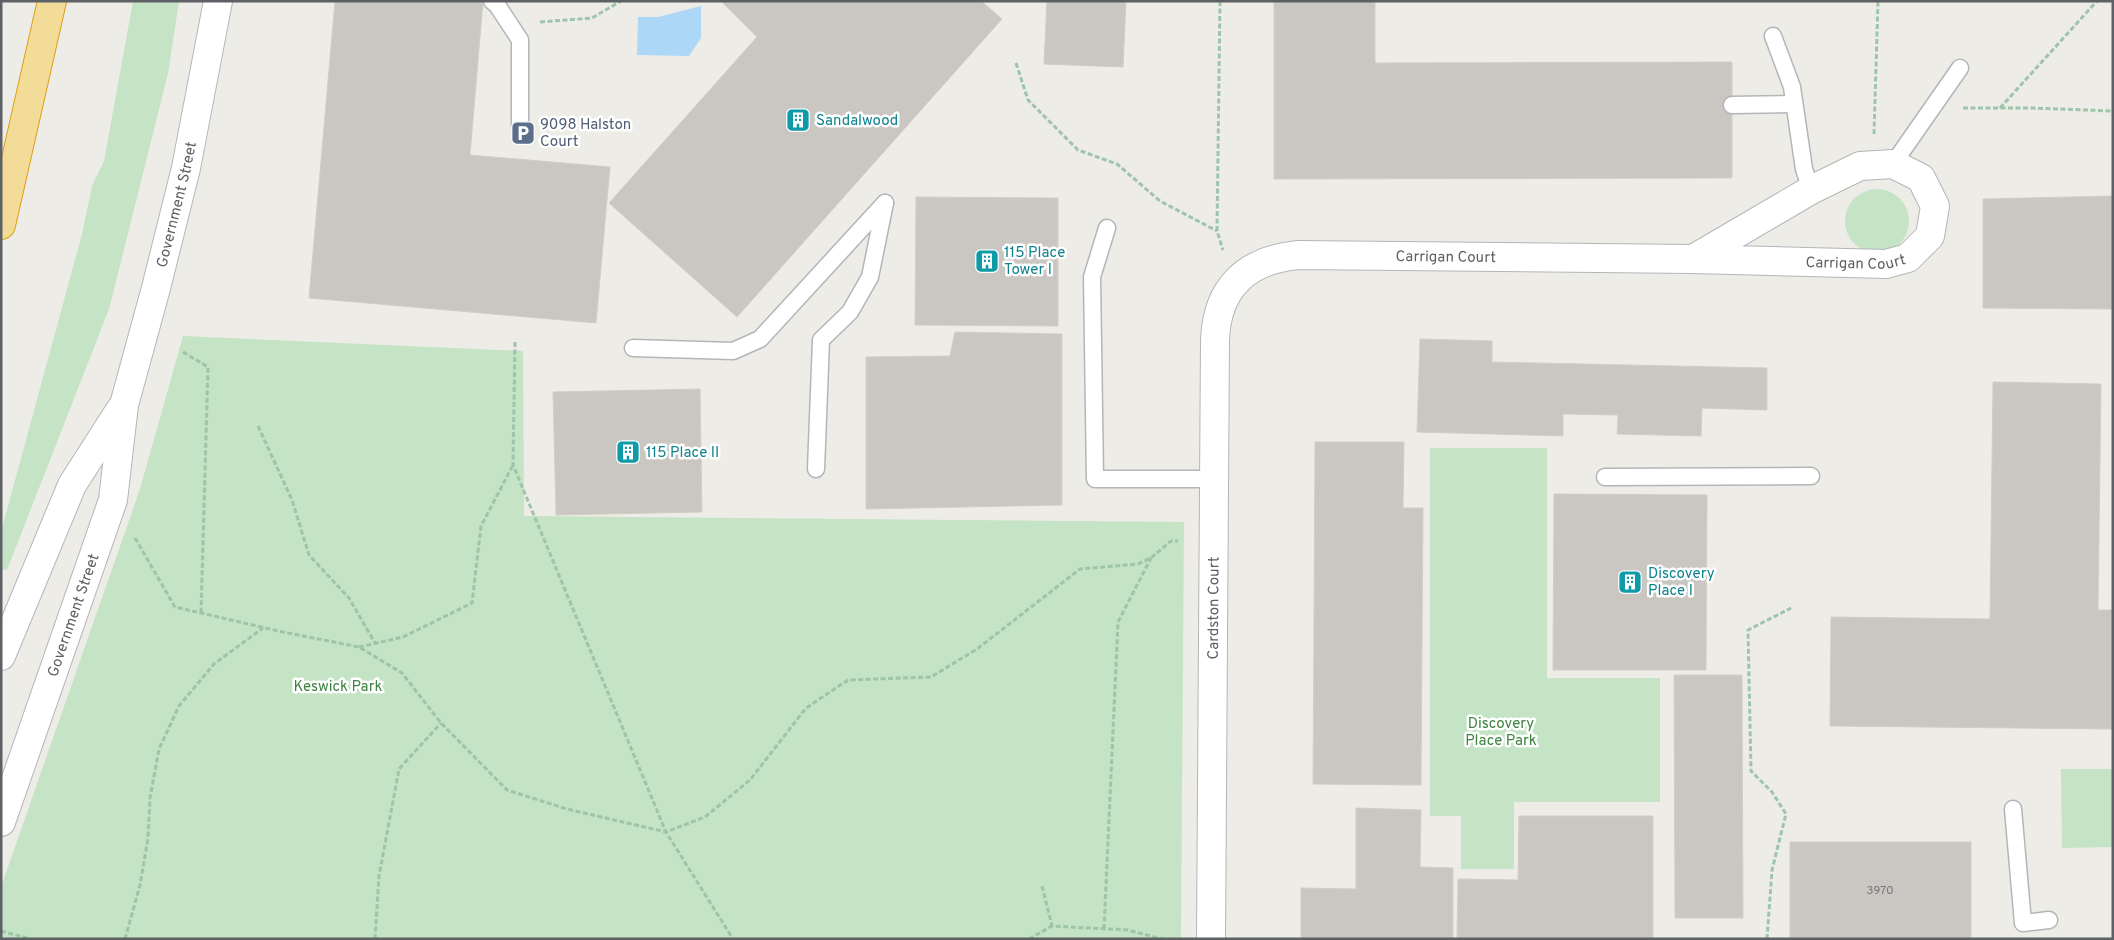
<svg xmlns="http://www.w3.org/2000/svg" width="2114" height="940" viewBox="0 0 2114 940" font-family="Overpass,sans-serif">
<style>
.green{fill:#c5e3c5}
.water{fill:#add7f7}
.building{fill:#cac7c2;stroke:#d2cec5}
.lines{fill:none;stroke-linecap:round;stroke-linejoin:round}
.service-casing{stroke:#b3b6b9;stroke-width:19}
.minor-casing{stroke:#b3b6b9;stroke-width:30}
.tertiary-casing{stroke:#b3b6b9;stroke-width:30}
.motorway-casing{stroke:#de9f16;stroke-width:30}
.path{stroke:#9ec4a9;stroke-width:3;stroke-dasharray:5 2.5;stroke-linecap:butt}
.service{stroke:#fff;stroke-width:16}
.minor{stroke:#fff;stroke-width:28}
.tertiary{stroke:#fff;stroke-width:28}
.motorway{stroke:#f3dc98;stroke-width:28}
.labels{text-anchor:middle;stroke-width:5;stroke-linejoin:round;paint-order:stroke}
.number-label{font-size:12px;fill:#787a7c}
.culture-label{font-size:15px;fill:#0d838f;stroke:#fff;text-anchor:start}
.service-label{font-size:15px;fill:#4e5e75;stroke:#fff;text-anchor:start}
.street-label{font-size:15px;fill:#5d6165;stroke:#fff}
.park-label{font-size:15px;fill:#3e8341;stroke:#fff}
</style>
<rect width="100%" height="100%" fill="#eeece6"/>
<g class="green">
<polygon points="133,1 179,1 168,73 109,309 7,570 1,569 1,532 82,234 92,186 104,161"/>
<circle cx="1877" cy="221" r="32"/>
<polygon points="183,336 523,351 524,516 1184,522 1181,939 1,939 1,887 140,489"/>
<polygon points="1430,448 1547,448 1547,678 1660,678 1660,802 1514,802 1514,869 1461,869 1461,816 1430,816"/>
<polygon points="2061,769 2113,769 2113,847 2062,848"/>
</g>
<polygon class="water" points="701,6 701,38 689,56 637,55 638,17 658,17"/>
<g class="building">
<polygon points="335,1 483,1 470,155 610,167 596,323 309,298"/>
<polygon points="721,1 981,1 1002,19 737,317 609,203 757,37"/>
<polygon points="1047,1 1126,1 1123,67 1044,64"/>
<polygon points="1274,1 1375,1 1375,63 1732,62 1732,178 1274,179"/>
<polygon points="2113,196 2113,309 1983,308 1983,199"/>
<polygon points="916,197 1058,198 1058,326 915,325"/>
<polygon points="955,332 1062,334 1062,505 866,509 866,357 950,356"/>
<polygon points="1420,339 1492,341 1492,362 1767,368 1767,410 1702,408 1701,436 1617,434 1618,415 1563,414 1563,436 1417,432"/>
<polygon points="1993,382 2101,384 2098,610 2113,610 2113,729 1830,726 1831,617 1990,619"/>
<polygon points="700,389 702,512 556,515 553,392"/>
<polygon points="1315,442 1404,442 1403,508 1423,508 1421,785 1313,784"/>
<polygon points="1554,494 1707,495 1706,670 1553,670"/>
<polygon points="1674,675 1742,675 1743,918 1675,918"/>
<polygon points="1356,808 1421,810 1420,867 1453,868 1453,939 1301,939 1301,888 1356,889"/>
<polygon points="1519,816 1653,816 1653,939 1457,939 1458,879 1518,880"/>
<rect x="1790" y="842" width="181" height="97"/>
</g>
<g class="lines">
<g class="service-casing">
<g id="service">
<polyline points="492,1 497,5 520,40 520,125"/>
<polyline points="1773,36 1792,87 1804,169 1811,190"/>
<polyline points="1732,105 1794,104"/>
<polyline points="1893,164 1960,68"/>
<polyline points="1107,228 1092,277 1095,479 1214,479"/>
<polyline points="633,348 733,351 760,339 885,203"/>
<polyline points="816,469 821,340 850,312 870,277 885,203"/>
<polyline points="1605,477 1811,476"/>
<polyline points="2013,809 2023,923 2049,920"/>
</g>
</g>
<g class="minor-casing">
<g id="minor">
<path id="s1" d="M 1211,939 L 1215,340 C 1217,287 1247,260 1298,255 L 1693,259 L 1886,264 L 1908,258 L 1930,236 L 1935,206 L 1921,178 L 1893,164 L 1860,166 L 1811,190 L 1693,259"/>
</g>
</g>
<g class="tertiary-casing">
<g id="tertiary">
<polyline points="1,656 72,485 120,410"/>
<path id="s2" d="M 1,822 L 113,500 L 124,405 L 156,288 L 186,168 L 218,1"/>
</g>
</g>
<g class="motorway-casing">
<polyline id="motorway" points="1,225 52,1"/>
</g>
<g class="path">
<polyline points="1220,1 1217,231 1223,250"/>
<polyline points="540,22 592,18 621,1"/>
<polyline points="1016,63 1028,100 1078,150 1117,164 1160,201 1217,231"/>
<polyline points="1963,108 2032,108 2113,111"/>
<polyline points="2000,108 2097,1"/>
<polyline points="1874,134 1878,1"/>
<polyline points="515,342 513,465 666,832 705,817 750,780 806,708 848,680 931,677 977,649 1080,569 1138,564 1152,557 1171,541 1178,541"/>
<polyline points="183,352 208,367 201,613"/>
<polyline points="258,426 292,500 309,555 349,598 375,643"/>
<polyline points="135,538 175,607 283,632 359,647 402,673 441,723 507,790 567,809 666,832 733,939"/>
<polyline points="359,647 403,637 472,603 481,526 513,465"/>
<polyline points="1042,886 1052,926 1128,930 1162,939"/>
<polyline points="1104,929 1118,622 1151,558"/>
<polyline points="1,931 31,939"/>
<polyline points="125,939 140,885 148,838 150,798 159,749 179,706 214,664 263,628"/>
<polyline points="375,939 379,876 399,769 441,723"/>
<polyline points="1029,939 1052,926"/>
<polyline points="1767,939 1772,870 1786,814 1772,792 1751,771 1748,630 1791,608"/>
</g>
<use href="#service" class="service"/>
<use href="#minor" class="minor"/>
<use href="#tertiary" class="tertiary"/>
<use href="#motorway" class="motorway"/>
</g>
<defs>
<g id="building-square" transform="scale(1.25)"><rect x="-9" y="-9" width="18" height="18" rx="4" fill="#0f9aa8" stroke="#fff"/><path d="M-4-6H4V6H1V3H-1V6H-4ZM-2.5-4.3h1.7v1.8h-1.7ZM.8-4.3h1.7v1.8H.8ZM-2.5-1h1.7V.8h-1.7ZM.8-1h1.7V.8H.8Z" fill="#fff"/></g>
<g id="parking-square" transform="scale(1.25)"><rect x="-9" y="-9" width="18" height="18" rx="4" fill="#5c6f8a" stroke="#fff"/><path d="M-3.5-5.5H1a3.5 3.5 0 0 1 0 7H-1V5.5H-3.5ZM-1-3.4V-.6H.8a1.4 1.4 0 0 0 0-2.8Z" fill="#fff"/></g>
</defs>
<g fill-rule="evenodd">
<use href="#building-square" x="798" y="120"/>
<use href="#parking-square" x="523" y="133"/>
<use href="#building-square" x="987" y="261"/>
<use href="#building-square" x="628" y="452"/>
<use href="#building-square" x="1630" y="582"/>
</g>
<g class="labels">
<g class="number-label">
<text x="1880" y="894">3970</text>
</g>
<g class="culture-label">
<text x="816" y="125">Sandalwood</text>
<text x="1004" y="257">115 Place<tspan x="1004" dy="17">Tower I</tspan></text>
<text x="646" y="457">115 Place II</text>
<text x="1648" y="578">Discovery<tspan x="1648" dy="17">Place I</tspan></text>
</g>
<g class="service-label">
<text x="540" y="129">9098 Halston<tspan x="540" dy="17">Court</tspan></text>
</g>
<g class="street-label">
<text dy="5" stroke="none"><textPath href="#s2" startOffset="644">Government Street</textPath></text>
<text dy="5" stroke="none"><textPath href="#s1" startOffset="879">Carrigan Court</textPath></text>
<text dy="5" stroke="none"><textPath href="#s1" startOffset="1289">Carrigan Court</textPath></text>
<text dy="5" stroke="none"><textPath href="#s1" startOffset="331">Cardston Court</textPath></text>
<text dy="5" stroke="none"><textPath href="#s2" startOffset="219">Government Street</textPath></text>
</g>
<g class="park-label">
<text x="338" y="691">Keswick Park</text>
<text x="1501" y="728">Discovery<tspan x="1501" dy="17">Place Park</tspan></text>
</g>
</g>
<rect width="2114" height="940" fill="none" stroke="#5d6165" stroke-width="5"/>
</svg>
